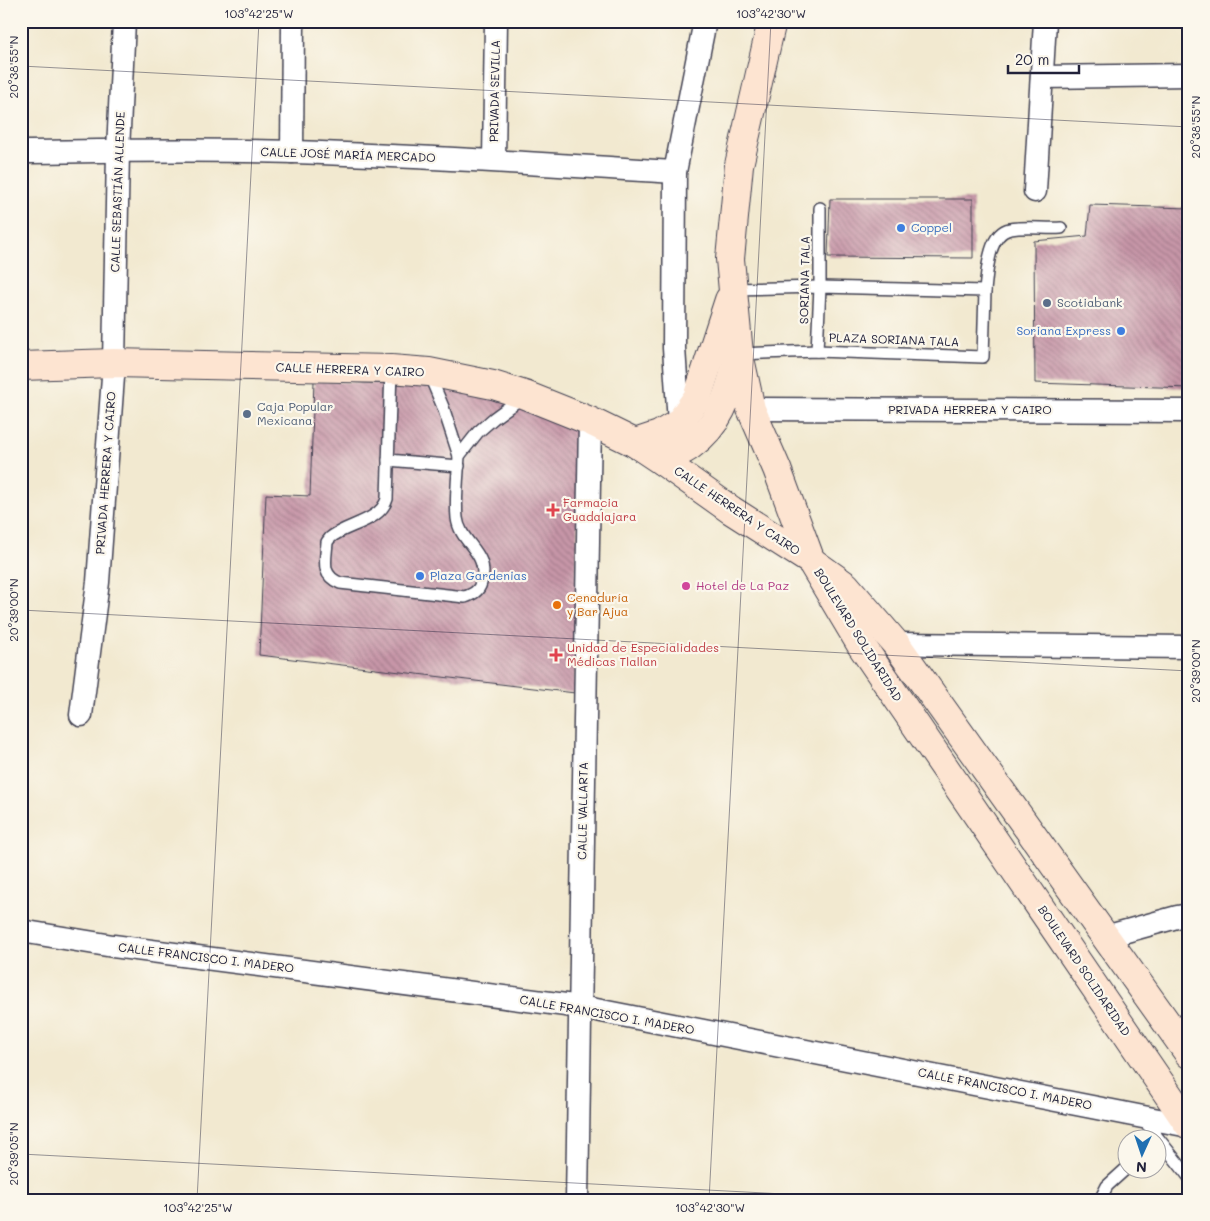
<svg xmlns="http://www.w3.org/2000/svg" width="1210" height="1221" viewBox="0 0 1210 1221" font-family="Mali,sans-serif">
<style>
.building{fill:url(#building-back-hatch)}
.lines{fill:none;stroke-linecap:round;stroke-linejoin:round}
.lane-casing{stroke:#414051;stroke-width:14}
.street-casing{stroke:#414051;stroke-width:25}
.secondary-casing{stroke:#414051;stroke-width:30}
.lane{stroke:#fff;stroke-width:11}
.street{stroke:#fff;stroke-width:22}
.secondary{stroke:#fde4d1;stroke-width:28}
.ticks{fill:none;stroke:#22223b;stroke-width:1;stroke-opacity:0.45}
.shop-dot{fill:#3f7fe0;stroke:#fbf7ec;stroke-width:2}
.service-dot{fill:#5c6f8a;stroke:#fbf7ec;stroke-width:2}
.health-dot{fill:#e0444e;stroke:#fbf7ec;stroke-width:2}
.hotel-dot{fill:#d1479c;stroke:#fbf7ec;stroke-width:2}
.food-dot{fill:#e8710a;stroke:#fbf7ec;stroke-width:2}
.labels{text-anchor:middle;stroke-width:4.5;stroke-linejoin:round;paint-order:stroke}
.street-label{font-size:12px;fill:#22223b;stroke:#fbf7ec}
.shop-label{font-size:12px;fill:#366cbe;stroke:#fbf7ec;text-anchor:start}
.service-label{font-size:12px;fill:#4e5e75;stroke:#fbf7ec;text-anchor:start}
.health-label{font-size:12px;fill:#be3a42;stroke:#fbf7ec;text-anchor:start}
.hotel-label{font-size:12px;fill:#b23c85;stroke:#fbf7ec;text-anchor:start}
.food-label{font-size:12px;fill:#c56008;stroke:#fbf7ec;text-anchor:start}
.neatline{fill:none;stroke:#22223b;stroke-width:2}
.ticks-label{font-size:12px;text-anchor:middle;fill:#22223b}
</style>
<defs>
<pattern id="building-back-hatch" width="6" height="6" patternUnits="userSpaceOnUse" patternTransform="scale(1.25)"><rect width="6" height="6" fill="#c796a8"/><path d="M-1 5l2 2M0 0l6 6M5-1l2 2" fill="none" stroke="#a17a8a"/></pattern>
</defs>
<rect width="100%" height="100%" fill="#fbf7ec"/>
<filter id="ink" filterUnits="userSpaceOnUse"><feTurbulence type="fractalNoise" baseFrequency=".02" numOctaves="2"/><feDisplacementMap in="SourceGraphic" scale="10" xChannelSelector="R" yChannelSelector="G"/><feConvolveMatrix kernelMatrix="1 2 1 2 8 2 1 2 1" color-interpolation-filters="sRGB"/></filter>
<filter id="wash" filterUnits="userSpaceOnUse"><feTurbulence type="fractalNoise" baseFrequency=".0096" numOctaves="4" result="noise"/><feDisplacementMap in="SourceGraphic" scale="20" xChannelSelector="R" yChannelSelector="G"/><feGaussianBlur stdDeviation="1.12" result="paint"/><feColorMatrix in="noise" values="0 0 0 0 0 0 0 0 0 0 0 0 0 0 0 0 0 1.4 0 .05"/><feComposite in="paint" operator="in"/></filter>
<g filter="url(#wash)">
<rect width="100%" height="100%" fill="#f2e9d0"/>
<g id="blocks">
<g class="building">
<polygon points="830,199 973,199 973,258 828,257"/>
<polygon points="1090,205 1189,208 1189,388 1035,383 1034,241 1087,236"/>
<polygon points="314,381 419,385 503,400 579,431 575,693 259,655 266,494 310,496"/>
</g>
</g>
</g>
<g filter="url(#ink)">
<use href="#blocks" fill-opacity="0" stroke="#414051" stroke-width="1"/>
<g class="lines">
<g class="lane-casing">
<g id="lane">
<polyline points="733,289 820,287 985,291 983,357 817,351 739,354"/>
<path d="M 985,291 C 987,273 988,233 1010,229 C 1026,226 1045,229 1061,228"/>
<polyline points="817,351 820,287 820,208"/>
<path d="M 391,369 L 387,499 C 380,522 346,524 330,538 L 327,542 C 326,560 320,575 340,583 L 465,597 C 473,594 479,591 481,583 C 491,553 460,544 457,518 C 455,499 458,475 459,456"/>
<polyline points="429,374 443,407 459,456 478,432 494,418 524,396"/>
<polyline points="388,460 459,466"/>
<polyline points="1143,1119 1189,1177"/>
<polyline points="1100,1200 1107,1186 1128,1167"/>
</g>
</g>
<g class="street-casing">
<g id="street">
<polyline points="1042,77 1189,75"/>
<path d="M 21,152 C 112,151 203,149 294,152 C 421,156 548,164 675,172"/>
<polyline points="292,152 293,21"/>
<polyline points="494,160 496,21"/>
<polyline points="1035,191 1045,21"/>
<polyline points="751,409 1189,411"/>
<polyline points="679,423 674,348 675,172 705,21"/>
<polyline points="896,644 1189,647"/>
<polyline points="81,715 98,582 114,363 118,151 124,21"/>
<polyline points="21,931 113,946 581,1007 1189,1126"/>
<polyline points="1105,937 1177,917 1189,915"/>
<polyline points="577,1200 590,421"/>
</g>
</g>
<g class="secondary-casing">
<g id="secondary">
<polyline points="772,21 739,165 730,259 739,354 751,409 777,469 811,561 861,645 1189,1125"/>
<polyline points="21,366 114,363 391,369 429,372 493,385 525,395 590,421 635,443 662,461 731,510 811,561 846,586 896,644 1189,1054"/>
<polyline points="635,443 659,435 679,423 697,398 729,300"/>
<path d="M 662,461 C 671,456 682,452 690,446 C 722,423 728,395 738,359"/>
</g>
</g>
<use href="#lane" class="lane"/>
<use href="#street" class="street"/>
<use href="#secondary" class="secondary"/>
</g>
</g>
<path class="ticks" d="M 21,66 L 1189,127M 21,610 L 1189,671M 21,1154 L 898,1200M 197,1200 L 259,21M 709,1200 L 771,21"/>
<g class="shop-dot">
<circle cx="901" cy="228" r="5"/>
<circle cx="1121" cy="331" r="5"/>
<circle cx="420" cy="576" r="5"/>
</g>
<g class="service-dot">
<circle cx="1047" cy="303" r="5"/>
<circle cx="247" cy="414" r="5"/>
</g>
<g class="health-dot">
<path d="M550.5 502.5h5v5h5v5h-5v5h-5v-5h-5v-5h5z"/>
<path d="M553.5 647.5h5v5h5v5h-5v5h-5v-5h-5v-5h5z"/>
</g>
<circle class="hotel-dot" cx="686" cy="586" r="5"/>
<circle class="food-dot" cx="557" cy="605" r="5"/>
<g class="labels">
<g class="street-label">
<text transform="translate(495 91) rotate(-89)" y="4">PRIVADA SEVILLA</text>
<text transform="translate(348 155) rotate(2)" y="4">CALLE JOSÉ MARÍA MERCADO</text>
<text transform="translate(118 192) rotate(-88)" y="4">CALLE SEBASTIÁN ALLENDE</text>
<text transform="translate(805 280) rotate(-89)" y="4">SORIANA TALA</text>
<text transform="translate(894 340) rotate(2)" y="4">PLAZA SORIANA TALA</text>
<text transform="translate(350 370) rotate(2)" y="4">CALLE HERRERA Y CAIRO</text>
<text x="970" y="414">PRIVADA HERRERA Y CAIRO</text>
<text transform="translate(106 473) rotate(-86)" y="4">PRIVADA HERRERA Y CAIRO</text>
<text transform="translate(737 511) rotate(34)" y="4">CALLE HERRERA Y CAIRO</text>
<text transform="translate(858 635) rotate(58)" y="4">BOULEVARD SOLIDARIDAD</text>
<text transform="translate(583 811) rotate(-89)" y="4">CALLE VALLARTA</text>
<text transform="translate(206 958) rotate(7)" y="4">CALLE FRANCISCO I. MADERO</text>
<text transform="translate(1084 971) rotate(56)" y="4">BOULEVARD SOLIDARIDAD</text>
<text transform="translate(607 1015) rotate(10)" y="4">CALLE FRANCISCO I. MADERO</text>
<text transform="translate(1005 1089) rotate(11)" y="4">CALLE FRANCISCO I. MADERO</text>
</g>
<g class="shop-label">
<text x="911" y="232">Coppel</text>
<text x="1111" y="335" text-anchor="end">Soriana Express</text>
<text x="430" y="580">Plaza Gardenias</text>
</g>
<g class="service-label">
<text x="1057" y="307">Scotiabank</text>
<text x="257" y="411">Caja Popular<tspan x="257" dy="14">Mexicana</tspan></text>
</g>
<g class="health-label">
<text x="563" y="507">Farmacia<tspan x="563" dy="14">Guadalajara</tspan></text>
<text x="567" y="652">Unidad de Especialidades<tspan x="567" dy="14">Médicas Tlallan</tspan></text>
</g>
<g class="hotel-label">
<text x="696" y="590">Hotel de La Paz</text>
</g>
<g class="food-label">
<text x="567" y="602">Cenaduría<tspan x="567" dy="14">y Bar Ajua</tspan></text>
</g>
</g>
<rect width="1210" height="1221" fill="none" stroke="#fbf7ec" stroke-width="55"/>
<g transform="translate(1142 1154) rotate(183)"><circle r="24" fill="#fbf7ec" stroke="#a4a2a5"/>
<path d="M0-4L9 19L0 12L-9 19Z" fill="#1f6fb2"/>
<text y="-8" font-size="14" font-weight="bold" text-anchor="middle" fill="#22223b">N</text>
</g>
<path d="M1008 65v8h71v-8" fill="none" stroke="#22223b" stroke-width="2.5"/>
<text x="1015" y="65" font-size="15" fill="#22223b" stroke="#fbf7ec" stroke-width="4" paint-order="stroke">20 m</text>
<rect x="28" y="28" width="1154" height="1166" class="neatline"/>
<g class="ticks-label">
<text x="259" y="18">103°42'25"W</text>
<text x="771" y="18">103°42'30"W</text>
<text transform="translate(14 67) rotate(-90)" y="4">20°38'55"N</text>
<text transform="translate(1196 127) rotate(-90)" y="4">20°38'55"N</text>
<text transform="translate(14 610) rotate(-90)" y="4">20°39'00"N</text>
<text transform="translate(1196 671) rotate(-90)" y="4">20°39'00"N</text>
<text transform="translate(14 1154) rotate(-90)" y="4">20°39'05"N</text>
<text x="198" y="1212">103°42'25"W</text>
<text x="710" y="1212">103°42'30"W</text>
</g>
</svg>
